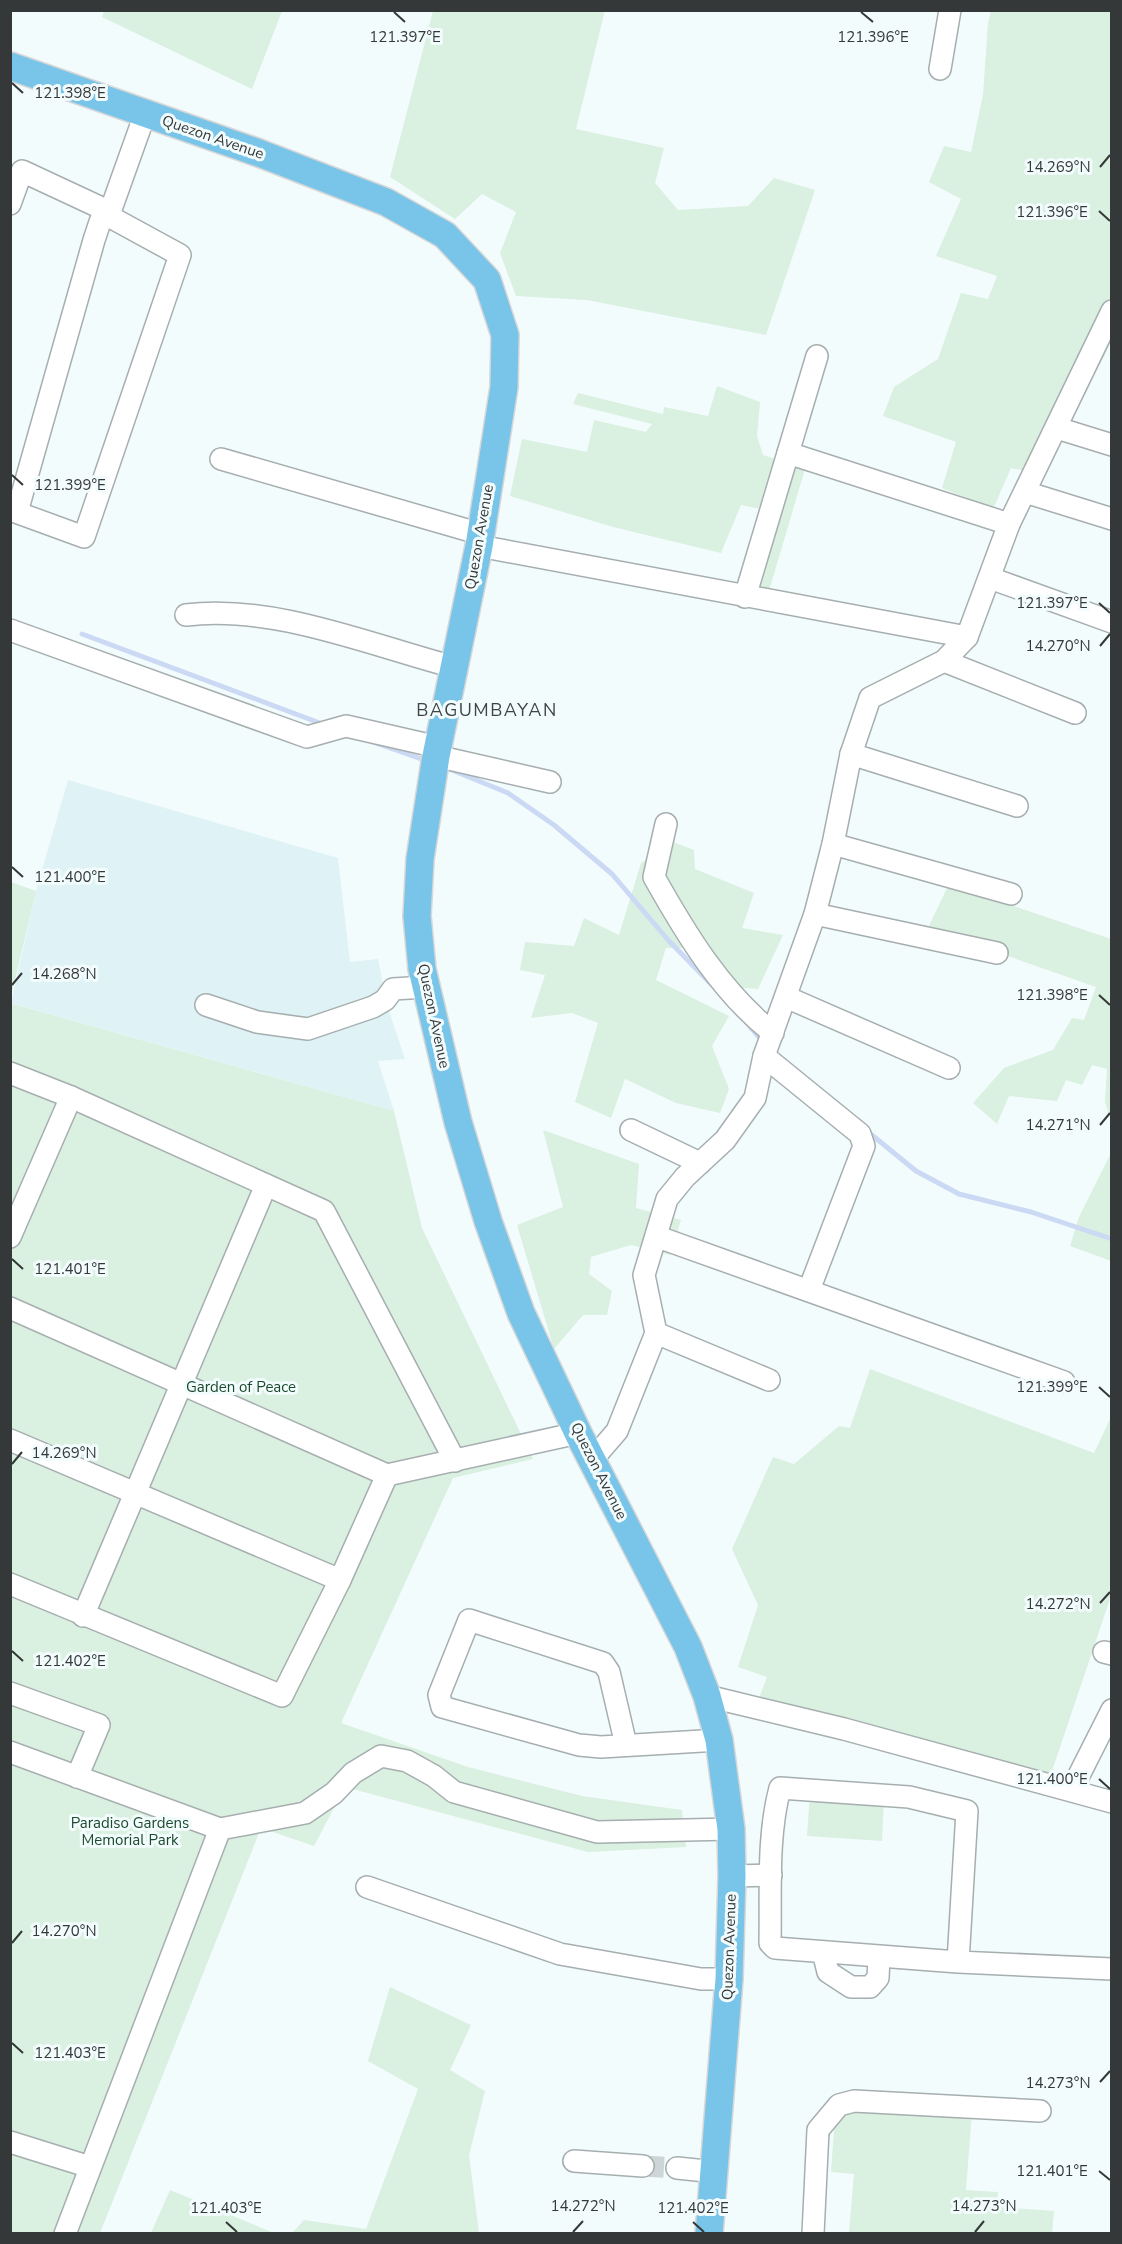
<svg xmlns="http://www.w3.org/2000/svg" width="1122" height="2244" viewBox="0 0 1122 2244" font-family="'Nunito Sans',sans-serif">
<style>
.built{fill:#dff2f5}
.green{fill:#daf0e0}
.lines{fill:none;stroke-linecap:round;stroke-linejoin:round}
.stream{stroke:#cbd9f4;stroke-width:5}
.minor-tunnel{stroke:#cdd5d6;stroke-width:21;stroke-dasharray:21 10;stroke-linecap:butt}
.minor-casing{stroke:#a6aeaf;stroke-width:24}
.major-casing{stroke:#d7d7d7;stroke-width:30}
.minor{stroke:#fff;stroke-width:21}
.major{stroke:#79c5e9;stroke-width:27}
.ticks{fill:none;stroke:#353839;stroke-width:2}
.labels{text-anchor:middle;stroke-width:6;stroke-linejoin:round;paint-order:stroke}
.street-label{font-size:15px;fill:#353839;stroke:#f3fcfd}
.park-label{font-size:15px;fill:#1c4a2e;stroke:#f3fcfd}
.quarter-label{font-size:18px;letter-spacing:1.5px;fill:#3e4546;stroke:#f3fcfd}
.ticks-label{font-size:15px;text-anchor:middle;fill:#353839;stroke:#f3fcfd;stroke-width:6;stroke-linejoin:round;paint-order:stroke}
</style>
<rect width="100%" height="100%" fill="#f3fcfd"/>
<polygon class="built" points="68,780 338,858 350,962 378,959 387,1005 405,1059 378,1061 394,1111 11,1003 36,891"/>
<g class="green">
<polygon points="605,10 576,129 664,148 655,183 678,210 748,206 774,178 815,190 766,335 587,300 516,296 500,253 516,212 482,194 455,219 390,177 433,11"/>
<polygon points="104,11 104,10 282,11 252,89 102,17"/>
<polygon points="991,11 1111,11 1111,342 1044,475 1011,468 993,509 942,488 956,442 883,416 894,387 938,359 961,293 988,299 997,276 936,256 961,199 929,182 944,146 971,152 983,95 988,23"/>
<polygon points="717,386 760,402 757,436 763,455 805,469 769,591 752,591 775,512 741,505 721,553 613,527 510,496 522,439 587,452 594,420 646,432 652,424 573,404 578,393 663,414 664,407 708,416"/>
<polygon points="673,842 694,850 695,869 754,893 742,928 783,935 758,989 730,987 690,948 666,948 656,980 729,1016 712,1046 729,1089 720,1113 676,1103 625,1079 611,1118 575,1102 598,1023 572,1013 531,1018 545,975 520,970 525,942 574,946 584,918 619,935 641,863"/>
<polygon points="11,882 36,891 11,997 10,882"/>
<polygon points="949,884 1111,939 1111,1122 1105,1102 1107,1069 1092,1065 1082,1085 1066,1080 1057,1101 1009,1096 997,1124 973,1103 1004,1068 1053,1050 1072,1018 1084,1020 1096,987 928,928"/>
<polygon points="10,1003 394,1111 422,1228 533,1459 453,1478 341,1723 468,1767 582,1796 682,1810 686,1847 588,1852 345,1787 314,1846 261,1828 100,2233 11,2233"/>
<polygon points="543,1130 639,1164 636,1208 681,1220 670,1255 631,1245 591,1257 589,1274 612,1291 607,1315 583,1315 554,1349 517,1225 563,1207"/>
<polygon points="1111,1153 1111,1261 1070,1246 1079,1217"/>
<polygon points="870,1369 1094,1453 1111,1417 1111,1596 1051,1774 866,1723 861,1725 758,1701 767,1677 738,1667 758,1605 732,1549 773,1457 794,1464 839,1426 850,1428"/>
<polygon points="810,1793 884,1797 882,1841 807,1836"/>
<polygon points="390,1987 471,2025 450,2070 485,2091 469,2155 479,2233 292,2233 304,2220 366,2229 418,2089 368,2061"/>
<polygon points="836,2102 972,2112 966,2190 998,2192 997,2207 1054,2211 1052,2233 849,2233 854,2174 831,2172"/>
<polygon points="170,2190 274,2233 151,2233"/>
</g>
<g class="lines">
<g class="stream">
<polyline points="82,634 325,725"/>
<polyline points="373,742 427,761"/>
<polyline points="447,768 508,793 554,825 612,874 669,941 712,985"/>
<polyline points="747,1023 762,1041"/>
<polyline points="867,1131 916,1171 959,1194 1031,1212 1112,1239"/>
</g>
<polyline class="minor-tunnel" points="643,2166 677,2168"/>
<g class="minor-casing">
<g id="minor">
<polyline points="940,69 950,10"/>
<polyline points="10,204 22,171 110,212"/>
<polyline points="1057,428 1112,445"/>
<polyline points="788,453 817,356"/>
<polyline points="221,459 481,534"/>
<polyline points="1025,492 1112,519"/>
<polyline points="10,510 84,537 180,255 103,213"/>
<polyline points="17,512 94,240 103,213 110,212 145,114"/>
<polyline points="479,546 967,637"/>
<polyline points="990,578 1112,622"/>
<polyline points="745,597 788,453 1009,524"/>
<path d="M 186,615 C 273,604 370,645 454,667"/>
<polyline points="10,630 307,737 346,726 438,747"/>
<polyline points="944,661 1075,713"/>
<polyline points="851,754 1017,806"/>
<polyline points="436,756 550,782"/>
<path d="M 666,824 L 654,877 C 686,934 721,992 773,1033"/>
<polyline points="833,844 1011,894"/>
<polyline points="815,914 997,953"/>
<polyline points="786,997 949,1068"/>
<polyline points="206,1005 257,1022 308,1029 373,1007 385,1000 393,989 426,987"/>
<polyline points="764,1056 860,1134 864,1146 809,1290"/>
<polyline points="10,1073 71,1097 324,1211 455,1461"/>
<polyline points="631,1130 700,1163"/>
<polyline points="10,1237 71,1097"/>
<polyline points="658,1237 1064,1382"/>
<polyline points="10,1308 387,1475"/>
<polyline points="656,1333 769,1380"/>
<polyline points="10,1440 340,1580"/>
<polyline points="592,1460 617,1431 656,1333 644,1275 667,1199 685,1177 725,1140 755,1098 764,1056 815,914 833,844 851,754 870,698 944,661 967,637 1009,524 1112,311"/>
<polyline points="10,1584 282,1696 340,1580 387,1475 578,1433"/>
<polyline points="83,1616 266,1185"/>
<polyline points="1104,1652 1112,1654"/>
<polyline points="10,1693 99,1725 77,1777"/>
<polyline points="707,1696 844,1729 1112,1802"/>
<polyline points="626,1745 609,1672 603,1663 469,1620 439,1695 442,1707 579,1745 601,1747 719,1740"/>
<polyline points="10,1752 220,1829"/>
<polyline points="1072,1789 1112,1710"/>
<polyline points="732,1876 771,1875"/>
<polyline points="367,1887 560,1954 701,1979 729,1979"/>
<polyline points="823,1952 828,1972 851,1987 870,1987 878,1978 879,1957"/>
<path d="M 958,1962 L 967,1811 L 909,1797 L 780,1788 C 767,1837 771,1892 770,1943 L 775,1948 L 958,1962 L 1112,1969"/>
<polyline points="10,2142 90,2167"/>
<polyline points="574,2161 643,2166"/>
<polyline points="677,2168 716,2172"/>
<polyline points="65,2234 220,1829 305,1813 334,1793 353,1773 381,1756 407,1761 434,1776 454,1792 597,1832 731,1829"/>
<polyline points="813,2234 818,2130 839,2105 854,2101 1040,2111"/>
</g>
</g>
<g class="major-casing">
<polyline id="major" points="10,66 259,153 386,202 445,235 487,280 505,335 504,387 479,546 436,756 420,859 417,916 422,969 458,1122 488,1221 521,1313 578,1433 688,1647 707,1696 719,1740 731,1829 732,1876 729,1979 709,2234"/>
</g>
<use href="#minor" class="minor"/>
<use href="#major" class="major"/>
</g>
<path class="ticks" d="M 394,12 L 405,22M 861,12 L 873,22M 12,83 L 23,93M 1100,167 L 1110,155M 1099,211 L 1110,221M 12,475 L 23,485M 1099,603 L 1110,613M 1100,646 L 1110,634M 12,867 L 23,877M 12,985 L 22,973M 1099,995 L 1110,1005M 1100,1125 L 1110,1113M 12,1259 L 23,1269M 1099,1387 L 1110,1397M 12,1464 L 22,1452M 1100,1603 L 1110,1592M 12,1651 L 23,1661M 1099,1779 L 1110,1789M 12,1943 L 22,1931M 12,2043 L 23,2053M 1100,2082 L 1110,2071M 1099,2171 L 1110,2180M 226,2222 L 237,2232M 693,2222 L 704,2232M 573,2232 L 583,2221M 975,2232 L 984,2221"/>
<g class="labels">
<g class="street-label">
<text transform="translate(213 137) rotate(19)" y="5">Quezon Avenue</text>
<text transform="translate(479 537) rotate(-80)" y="5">Quezon Avenue</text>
<text transform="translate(434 1016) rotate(78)" y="5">Quezon Avenue</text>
<text transform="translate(599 1471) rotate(63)" y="5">Quezon Avenue</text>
<text transform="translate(729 1947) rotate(-88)" y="5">Quezon Avenue</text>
</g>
<g class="park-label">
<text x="241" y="1392">Garden of Peace</text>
<text x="130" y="1828">Paradiso Gardens<tspan x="130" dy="17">Memorial Park</tspan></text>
</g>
<g class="quarter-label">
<text x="487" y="716">BAGUMBAYAN</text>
</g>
</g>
<g class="ticks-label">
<text x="873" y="42">121.396°E</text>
<text x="405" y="42">121.397°E</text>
<text x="70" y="98">121.398°E</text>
<text x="1058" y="172">14.269°N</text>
<text x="1052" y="217">121.396°E</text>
<text x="70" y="490">121.399°E</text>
<text x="1052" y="608">121.397°E</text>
<text x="1058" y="651">14.270°N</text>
<text x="70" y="882">121.400°E</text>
<text x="64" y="979">14.268°N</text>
<text x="1052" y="1000">121.398°E</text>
<text x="1058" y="1130">14.271°N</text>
<text x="70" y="1274">121.401°E</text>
<text x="1052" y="1392">121.399°E</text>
<text x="64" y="1458">14.269°N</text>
<text x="1058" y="1609">14.272°N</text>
<text x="70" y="1666">121.402°E</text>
<text x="1052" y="1784">121.400°E</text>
<text x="64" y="1936">14.270°N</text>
<text x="70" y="2058">121.403°E</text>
<text x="1058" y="2088">14.273°N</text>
<text x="1052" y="2176">121.401°E</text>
<text x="583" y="2211">14.272°N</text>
<text x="984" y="2211">14.273°N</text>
<text x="226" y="2213">121.403°E</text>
<text x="693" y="2213">121.402°E</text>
</g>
<rect width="1122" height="2244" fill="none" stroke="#353839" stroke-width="24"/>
</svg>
